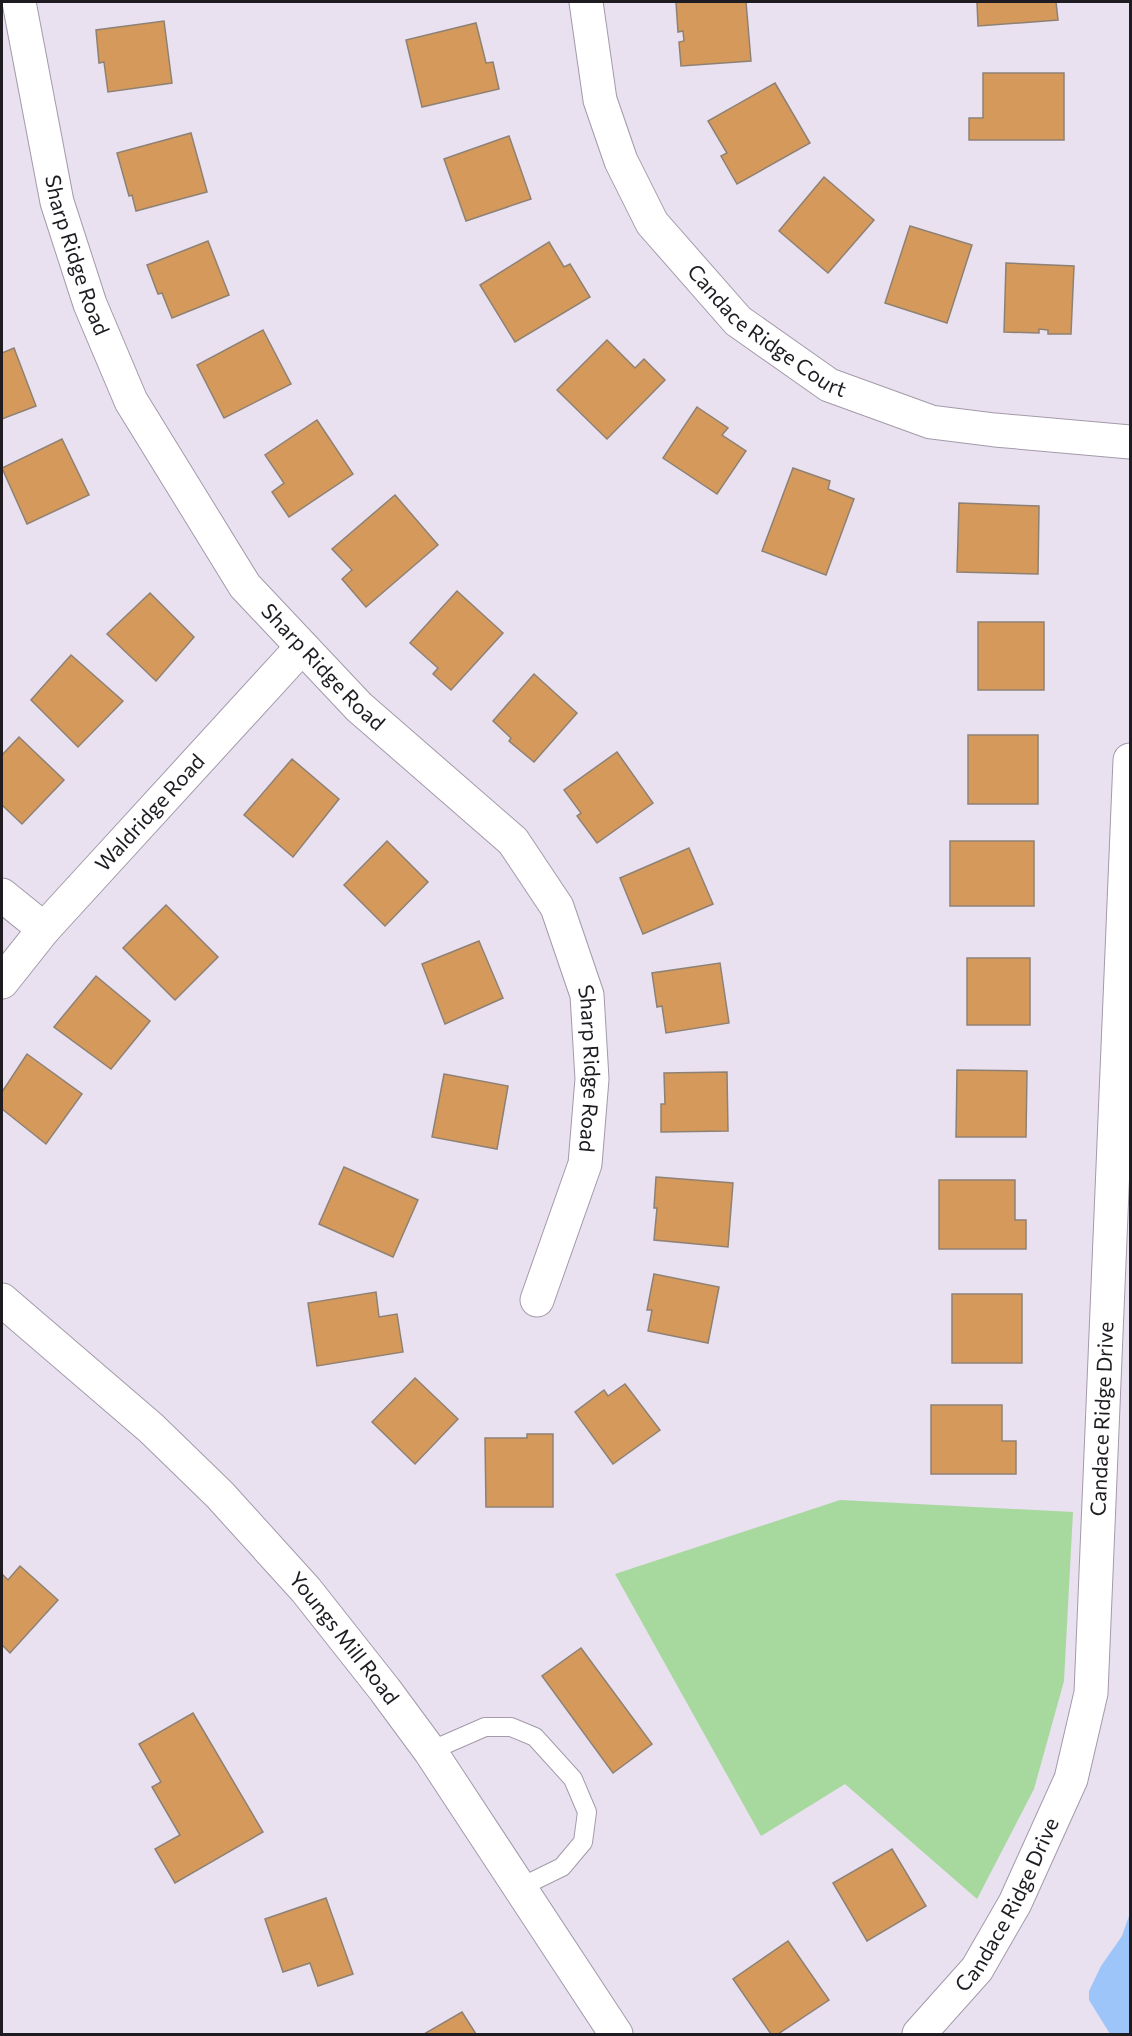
<svg xmlns="http://www.w3.org/2000/svg" width="1132" height="2036" viewBox="0 0 1132 2036" font-family="Commissioner,sans-serif">
<style>
.green{fill:#a7d89e}
.water{fill:#9dc5f9}
.building{fill:#d59a5b;stroke:#8e8174;stroke-width:1.5}
.lines{fill:none;stroke-linecap:round;stroke-linejoin:round}
.lane-casing{stroke:#a39aaa;stroke-width:20}
.street-casing{stroke:#a39aaa;stroke-width:35}
.secondary-casing{stroke:#a39aaa;stroke-width:35}
.lane{stroke:#fff;stroke-width:18}
.street{stroke:#fff;stroke-width:33}
.secondary{stroke:#fff;stroke-width:33}
.labels{text-anchor:middle;stroke-width:4.5;stroke-linejoin:round;paint-order:stroke}
.street-label{font-size:21px;fill:#1e1b21;stroke:#fff}
</style>
<rect width="100%" height="100%" fill="#e9e0f0"/>
<polygon class="green" points="840,1500 1073,1512 1064,1681 1034,1789 977,1899 845,1784 761,1836 615,1574"/>
<polygon class="water" points="1130,1913 1130,2034 1110,2034 1089,2000 1089,1991 1101,1966 1122,1936"/>
<g class="building">
<polygon points="676,2 746,2 751,61 681,66 679,42 684,41 683,31 678,32"/>
<polygon points="977,2 1056,2 1058,20 978,26"/>
<polygon points="164,21 172,83 108,92 104,62 99,63 96,30"/>
<polygon points="476,23 486,63 493,62 499,89 422,107 406,40"/>
<polygon points="983,73 1064,73 1064,140 969,140 969,118 983,118"/>
<polygon points="775,83 810,143 737,184 721,156 727,153 708,121"/>
<polygon points="191,133 207,192 136,211 132,195 129,196 117,153"/>
<polygon points="509,136 531,199 466,221 444,159"/>
<polygon points="824,177 874,220 828,273 779,231"/>
<polygon points="910,226 972,245 947,323 885,303"/>
<polygon points="208,241 229,295 172,318 162,293 158,294 147,265"/>
<polygon points="549,242 564,267 570,264 590,297 515,342 480,285"/>
<polygon points="1006,263 1074,266 1071,334 1048,334 1048,330 1039,329 1039,333 1004,332"/>
<polygon points="263,330 291,384 224,418 197,365"/>
<polygon points="607,340 635,368 644,359 665,380 607,439 557,390"/>
<polygon points="14,348 36,406 2,419 2,353"/>
<polygon points="697,407 728,428 722,435 746,451 717,494 663,458"/>
<polygon points="317,420 353,474 289,517 272,492 284,483 265,455"/>
<polygon points="62,439 89,495 27,524 2,468"/>
<polygon points="793,468 830,481 828,489 854,499 826,575 762,551"/>
<polygon points="395,495 438,545 366,607 342,579 352,570 332,549"/>
<polygon points="959,503 1039,506 1038,574 957,572"/>
<polygon points="457,591 503,633 451,690 433,674 438,668 410,643"/>
<polygon points="150,593 194,637 156,681 107,634"/>
<rect x="978" y="622" width="66" height="68"/>
<polygon points="71,655 123,701 78,747 31,700"/>
<polygon points="534,674 577,713 534,762 509,741 511,738 493,721"/>
<rect x="968" y="735" width="70" height="69"/>
<polygon points="19,737 64,780 22,824 2,805 2,755"/>
<polygon points="617,752 653,803 597,843 577,816 581,813 564,790"/>
<polygon points="292,759 339,799 293,857 244,815"/>
<polygon points="387,841 428,882 385,926 344,885"/>
<rect x="950" y="841" width="84" height="65"/>
<polygon points="689,848 713,904 643,934 620,878"/>
<polygon points="166,905 218,957 175,1000 123,948"/>
<polygon points="479,941 503,998 445,1024 422,964"/>
<rect x="967" y="958" width="63" height="67"/>
<polygon points="720,963 729,1023 666,1033 662,1006 657,1007 652,973"/>
<polygon points="96,976 150,1021 111,1069 54,1027"/>
<polygon points="27,1054 82,1094 46,1144 2,1109 2,1092"/>
<polygon points="957,1070 1027,1071 1026,1137 956,1137"/>
<polygon points="727,1072 728,1131 661,1132 661,1104 665,1104 664,1073"/>
<polygon points="444,1074 508,1086 497,1149 432,1137"/>
<polygon points="344,1167 418,1200 393,1257 319,1224"/>
<polygon points="656,1177 733,1183 728,1247 654,1240 657,1208 654,1208"/>
<polygon points="939,1180 1015,1180 1015,1220 1026,1220 1026,1249 939,1249"/>
<polygon points="654,1274 719,1287 708,1343 648,1331 652,1310 647,1310"/>
<polygon points="376,1292 379,1317 397,1314 403,1352 317,1366 308,1303"/>
<rect x="952" y="1294" width="70" height="69"/>
<polygon points="415,1378 458,1419 415,1464 372,1422"/>
<polygon points="625,1384 660,1430 613,1464 575,1412 604,1390 608,1396"/>
<polygon points="931,1405 1002,1405 1002,1441 1016,1441 1016,1474 931,1474"/>
<polygon points="527,1434 553,1434 553,1507 486,1507 485,1438 527,1438"/>
<polygon points="20,1566 58,1600 10,1653 2,1645 2,1574 8,1580"/>
<polygon points="581,1648 652,1744 613,1773 542,1676"/>
<polygon points="193,1713 263,1832 175,1883 155,1849 180,1835 152,1787 161,1782 139,1744"/>
<polygon points="892,1849 926,1906 867,1941 833,1883"/>
<polygon points="326,1898 353,1974 318,1986 310,1963 283,1972 265,1919"/>
<polygon points="788,1941 829,2000 778,2034 771,2034 733,1979"/>
<polygon points="462,2012 476,2034 424,2034"/>
</g>
<g class="lines">
<g class="lane-casing">
<polyline id="lane" points="430,1751 485,1727 511,1727 535,1737 573,1779 587,1812 583,1842 562,1867 519,1888"/>
</g>
<g class="street-casing">
<g id="street">
<path id="s1" d="M 19,2 L 57,202 L 90,304 L 131,401 L 245,586 L 359,707 L 513,841 L 557,907 L 587,995 L 592,1079 L 585,1164 L 537,1300"/>
<path id="s2" d="M 586,2 L 600,100 L 621,161 L 652,223 L 738,321 L 829,385 L 931,422 L 995,430 L 1130,442"/>
<polyline points="2,895 44,929"/>
<path id="s3" d="M 2,982 L 44,929 L 302,647"/>
<path id="s4" d="M 919,2034 L 977,1969 L 1015,1903 L 1071,1779 L 1091,1693 L 1130,760"/>
</g>
</g>
<g class="secondary-casing">
<g id="secondary">
<path id="s5" d="M 2,1300 L 151,1428 L 220,1495 L 306,1590 L 385,1690 L 430,1751 L 616,2034"/>
</g>
</g>
<use href="#lane" class="lane"/>
<use href="#street" class="street"/>
<use href="#secondary" class="secondary"/>
</g>
<g class="labels">
<g class="street-label">
<text dy="7" stroke="none"><textPath href="#s1" startOffset="260">Sharp Ridge Road</textPath></text>
<text dy="7" stroke="none"><textPath href="#s2" startOffset="392">Candace Ridge Court</textPath></text>
<text dy="7" stroke="none"><textPath href="#s1" startOffset="746">Sharp Ridge Road</textPath></text>
<text dy="7" stroke="none"><textPath href="#s3" startOffset="225">Waldridge Road</textPath></text>
<text dy="7" stroke="none"><textPath href="#s1" startOffset="1250">Sharp Ridge Road</textPath></text>
<text dy="7" stroke="none"><textPath href="#s4" startOffset="662">Candace Ridge Drive</textPath></text>
<text dy="7" stroke="none"><textPath href="#s5" startOffset="482">Youngs Mill Road</textPath></text>
<text dy="7" stroke="none"><textPath href="#s4" startOffset="158">Candace Ridge Drive</textPath></text>
</g>
</g>
<rect width="1132" height="2036" fill="none" stroke="#1e1b21" stroke-width="6"/>
</svg>
